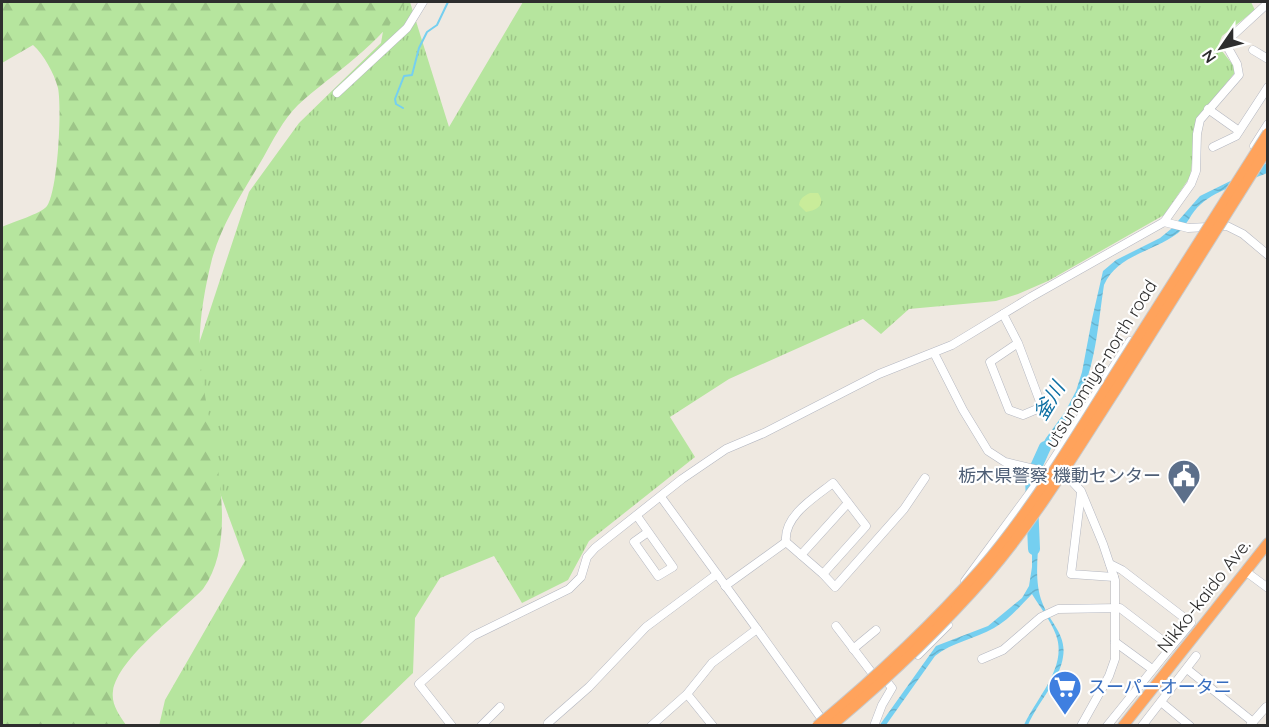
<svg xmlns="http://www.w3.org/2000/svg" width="1269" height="727" viewBox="0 0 1269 727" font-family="Quicksand,'Noto Sans JP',sans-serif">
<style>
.grass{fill:url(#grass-tufts)}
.forest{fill:url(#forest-firs)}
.pitch{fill:#c9ec9a}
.water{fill:url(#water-waves)}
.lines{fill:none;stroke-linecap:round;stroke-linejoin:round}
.stream{stroke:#75cff0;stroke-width:2}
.river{stroke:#75cff0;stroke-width:12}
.minor-casing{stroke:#b4b7c1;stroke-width:9}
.highway-casing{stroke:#c9c9c9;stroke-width:12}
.minor{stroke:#fff;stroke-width:8}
.highway{stroke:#ffa35c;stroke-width:10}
.highway-bridge-casing{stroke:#c9c9c9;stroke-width:12;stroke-linecap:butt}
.highway-bridge{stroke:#ffa35c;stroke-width:10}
.labels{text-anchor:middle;stroke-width:4.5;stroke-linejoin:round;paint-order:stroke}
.street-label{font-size:18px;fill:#2e2e2e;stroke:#fff}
.service-label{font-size:18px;fill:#4e5e75;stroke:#fff;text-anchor:end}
.shop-label{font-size:18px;fill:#366cbe;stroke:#fff;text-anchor:start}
.water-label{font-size:20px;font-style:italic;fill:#0d6fa3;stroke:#fff}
</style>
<defs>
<pattern id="grass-tufts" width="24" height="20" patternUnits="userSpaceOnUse" patternTransform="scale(1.5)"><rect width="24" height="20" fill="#b6e59e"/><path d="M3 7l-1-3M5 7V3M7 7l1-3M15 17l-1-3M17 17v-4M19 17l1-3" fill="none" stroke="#9dc588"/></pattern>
<pattern id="forest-firs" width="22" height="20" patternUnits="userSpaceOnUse" patternTransform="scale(1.5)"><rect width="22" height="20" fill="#b6e59e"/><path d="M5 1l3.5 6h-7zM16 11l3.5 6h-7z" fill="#9dc588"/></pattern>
<pattern id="water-waves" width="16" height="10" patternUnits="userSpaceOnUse" patternTransform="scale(1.5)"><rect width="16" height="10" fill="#75cff0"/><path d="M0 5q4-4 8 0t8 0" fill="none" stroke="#66b2ce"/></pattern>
</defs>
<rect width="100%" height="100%" fill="#efe9e1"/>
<polygon class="grass" points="388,2 410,2 449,127 523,2 1251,2 1255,10 1222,36 1218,46 1237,70 1201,114 1194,129 1194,149 1190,177 1164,215 1048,281 1018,294 996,301 909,309 881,334 863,319 729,379 670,417 695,457 589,541 568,580 522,603 494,556 440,578 415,618 413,673 359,725 159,726 165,700 245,561 183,392 249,192 299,123 381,43"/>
<path class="forest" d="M 2,2 L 405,2 C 382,44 333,73 298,105 C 283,120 273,140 263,158 C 244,190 222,223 212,259 C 204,291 198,326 200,358 C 205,425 245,531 203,589 C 179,614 118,658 113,691 C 111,704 119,715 126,725 L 2,725 L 2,227 C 12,222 41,214 47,206 C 58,190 62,108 58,88 C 54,73 44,55 33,45 L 2,63 Z"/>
<path class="pitch" d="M 810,193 L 818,193 C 826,204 818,210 806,212 L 799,205 C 800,198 804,196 810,193 Z"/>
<g class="water">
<path d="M 1267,163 L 1267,173 C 1246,182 1218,189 1201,204 C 1191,212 1187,226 1178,233 C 1153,252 1117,255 1104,285 C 1098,323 1096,368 1077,402 C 1066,423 1051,440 1040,460 L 1034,459 L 1046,438 L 1065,412 L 1076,391 L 1082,372 L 1092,319 L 1103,271 L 1116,260 L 1160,238 L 1171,229 L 1200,196 Z"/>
<path d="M 1032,534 L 1039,534 C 1038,556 1034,581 1042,602 C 1049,622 1067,634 1063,657 C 1060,679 1037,704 1028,725 L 1024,725 C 1036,698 1068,667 1056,635 C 1051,621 1040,607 1032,594 C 1020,606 1009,620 994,628 C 975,639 952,642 935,656 L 886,725 L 879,726 L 936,646 L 988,626 L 1022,598 L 1029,586 L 1032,567 Z"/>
</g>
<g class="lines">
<polyline class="stream" points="403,108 396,104 395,99 404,76 412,75 419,48 427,32 437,25 448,2"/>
<polyline class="river" points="1034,549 1031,478 1045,447"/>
<g class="minor-casing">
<g id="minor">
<polyline points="1253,50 1268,59"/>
<polyline points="337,93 407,28 423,2"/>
<polyline points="1208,109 1239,131"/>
<polyline points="1254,146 1268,124"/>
<polyline points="1213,147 1236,136 1268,87"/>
<polyline points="1164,222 1188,228 1227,226 1243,234 1268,255"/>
<polyline points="1003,314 1018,343 1042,407 1023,415 1009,410 990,362 1018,343"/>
<polyline points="934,353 963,410 988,451 1005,462 1068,477 1081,491 1103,544 1115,580 1115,659 1109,676 1081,726"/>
<polyline points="1081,493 1071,574 1114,577"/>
<polyline points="637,516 673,567 658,576 634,542 648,532"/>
<path d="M 786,542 C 783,516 815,497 833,483 L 866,526 L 823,574"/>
<polyline points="801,555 848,503"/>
<polyline points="1245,571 1268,588"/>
<polyline points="965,581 1046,471 1130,341"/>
<polyline points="725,586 786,542 823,574 835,587 904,509 925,478"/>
<polyline points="836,626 872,673"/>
<polyline points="757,629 826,725"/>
<polyline points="1115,642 1152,669"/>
<polyline points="853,649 876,630"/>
<polyline points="918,655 948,625"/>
<polyline points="982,659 1003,650 1041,617 1058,609 1120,608 1171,647 1191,623 1122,570 1110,564"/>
<polyline points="1187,669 1253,722"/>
<polyline points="687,694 713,726"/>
<polyline points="1161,702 1190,726"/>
<polyline points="548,723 589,687 646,627 717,574"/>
<polyline points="1251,724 1266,707"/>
<polyline points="452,726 419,684 473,636 569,589 581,577 587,557 595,548 682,479 726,449 764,433 879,374 952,345 1031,297 1164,222 1191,184 1196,171 1197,134 1200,120 1239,75 1237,64 1228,48 1231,37 1268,3"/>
<polyline points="481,726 500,707"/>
<polyline points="651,726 687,694 712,663 757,629 661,497"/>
<polyline points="874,726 882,705 892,688 888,683"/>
<polyline points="1107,726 1171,647"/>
<polyline points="1142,726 1196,656"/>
</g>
</g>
<g class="highway-casing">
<polyline id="highway" points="1123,726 1268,543"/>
</g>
<use href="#minor" class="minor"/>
<use href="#highway" class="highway"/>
<g class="highway-bridge-casing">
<g id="highway-bridge">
<path d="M 817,726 C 876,677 931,626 981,569 C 1033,508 1075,438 1117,371 C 1167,291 1218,212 1268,133"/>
<path d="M 831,726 C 887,679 940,629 988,574 C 1036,518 1075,453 1115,391 C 1166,310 1217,229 1268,148"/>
</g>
</g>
<use href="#highway-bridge" class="highway-bridge"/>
</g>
<defs>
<g id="civic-pin" transform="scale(1.725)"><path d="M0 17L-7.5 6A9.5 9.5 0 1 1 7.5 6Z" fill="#5c6f8a" stroke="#fff"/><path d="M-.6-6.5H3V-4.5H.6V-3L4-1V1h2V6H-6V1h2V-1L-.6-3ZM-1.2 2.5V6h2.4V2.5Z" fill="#fff"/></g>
<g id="supermarket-pin" transform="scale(1.725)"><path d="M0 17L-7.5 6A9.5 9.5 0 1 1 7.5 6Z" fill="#3f7fe0" stroke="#fff"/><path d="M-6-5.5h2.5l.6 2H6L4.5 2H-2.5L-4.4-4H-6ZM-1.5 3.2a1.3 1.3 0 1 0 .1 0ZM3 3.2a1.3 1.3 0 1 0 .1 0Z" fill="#fff"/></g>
</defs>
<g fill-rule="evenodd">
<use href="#civic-pin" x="1184" y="476"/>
<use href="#supermarket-pin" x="1065" y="687"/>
</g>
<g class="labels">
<g class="street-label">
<text transform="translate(1101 364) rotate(-58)" y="6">utsunomiya-north road</text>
<text transform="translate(1204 596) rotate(-52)" y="6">Nikko-kaido Ave.</text>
</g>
<g class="service-label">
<text x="1161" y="482">栃木県警察 機動センター</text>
</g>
<g class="shop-label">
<text x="1088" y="693">スーパーオータニ</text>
</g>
<g class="water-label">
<text transform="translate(1049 401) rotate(-59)" y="7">釜川</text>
</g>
</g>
<rect width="1269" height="727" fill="none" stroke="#2e2e2e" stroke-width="6"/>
<g transform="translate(1221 48) rotate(235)" stroke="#ffffff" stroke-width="4.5" paint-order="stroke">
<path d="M0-4.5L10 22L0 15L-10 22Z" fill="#2e2e2e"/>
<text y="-9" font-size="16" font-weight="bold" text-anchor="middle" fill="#2e2e2e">N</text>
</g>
</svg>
